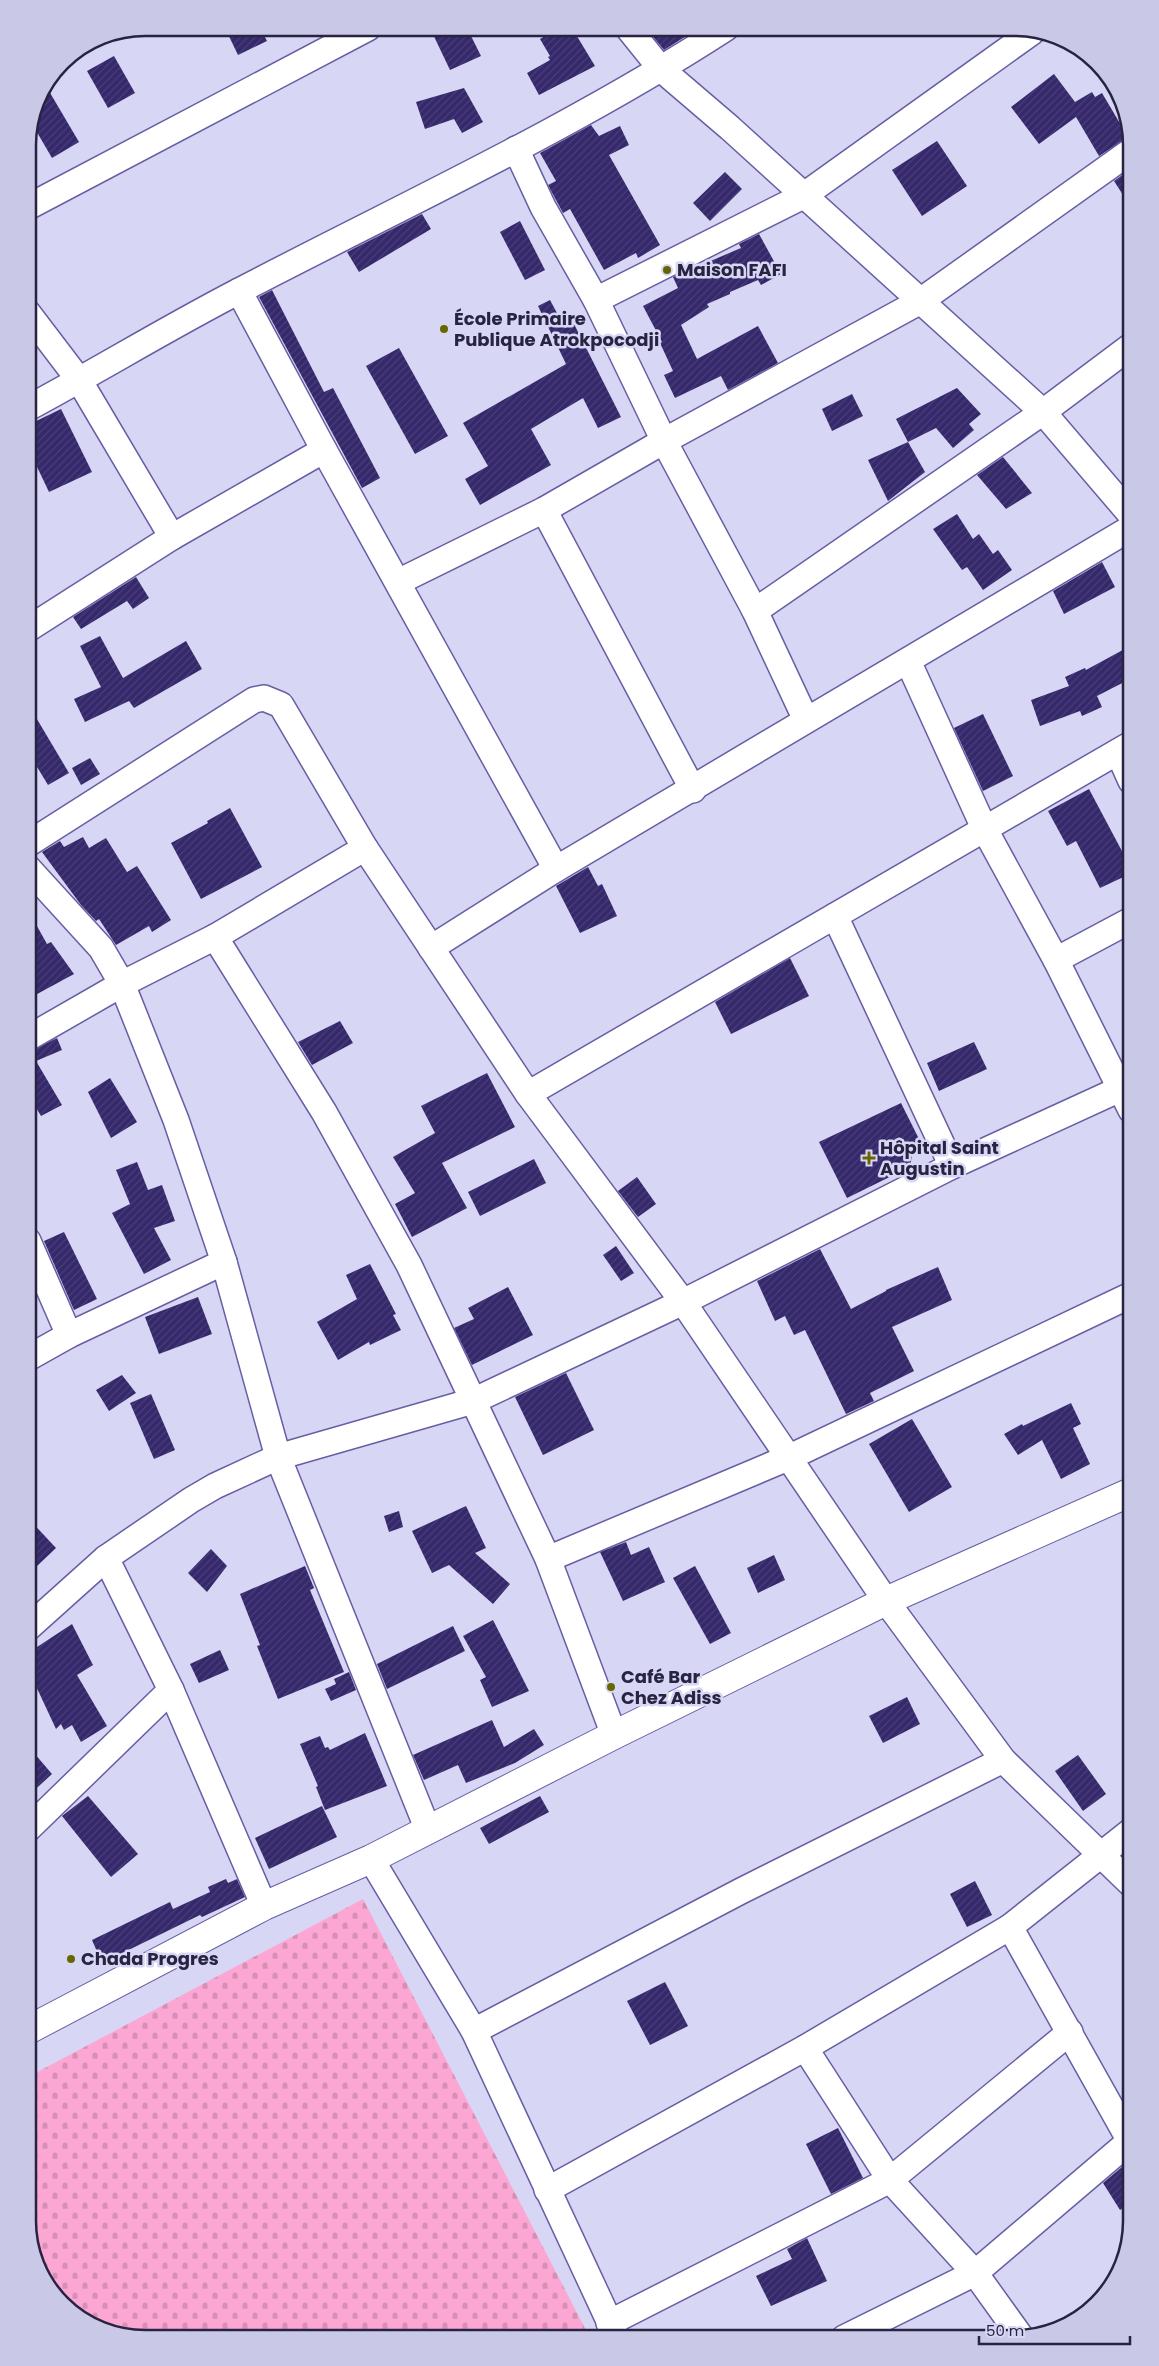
<svg xmlns="http://www.w3.org/2000/svg" width="1159" height="2366" viewBox="0 0 1159 2366" font-family="Poppins,sans-serif">
<style>
.cemetery{fill:url(#cemetery-stones)}
.building{fill:url(#building-hatch)}
.lines{fill:none;stroke-linecap:round;stroke-linejoin:round}
.minor-casing{stroke:#675ea4;stroke-width:28}
.major-casing{stroke:#675ea4;stroke-width:30}
.minor{stroke:#fff;stroke-width:25}
.major{stroke:#fff;stroke-width:28}
.poi-dot{fill:#696600;stroke:#d7d6f5;stroke-width:2}
.labels{text-anchor:middle;stroke-width:5;stroke-linejoin:round;paint-order:stroke}
.poi-label{font-size:18px;font-weight:bold;fill:#272341;stroke:#d7d6f5;text-anchor:start}
.rim{fill:none;stroke:#272341;stroke-width:2.5}
</style>
<defs>
<pattern id="cemetery-stones" width="16" height="16" patternUnits="userSpaceOnUse" patternTransform="scale(1.25)"><rect width="16" height="16" fill="#fca7d3"/><path d="M2 7V4a2 2 0 0 1 4 0v3zM10 15v-3a2 2 0 0 1 4 0v3z" fill="#d88fb6"/></pattern>
<pattern id="building-hatch" width="6" height="6" patternUnits="userSpaceOnUse" patternTransform="scale(1.25)"><rect width="6" height="6" fill="#35286b"/><path d="M-1 1l2-2M0 6l6-6M5 7l2-2" fill="none" stroke="#4a3e79"/></pattern>
</defs>
<rect width="100%" height="100%" fill="#d7d6f5"/>
<polygon class="cemetery" points="363,1899 590,2338 138,2338 74,2314 36,2266 28,2221 28,2077"/>
<g class="building">
<polygon points="225,28 260,28 267,41 238,55"/>
<polygon points="430,28 467,28 481,56 450,70"/>
<polygon points="559,28 572,28 595,66 539,95 527,73 550,60 548,57 550,56 540,39"/>
<polygon points="646,28 699,28 664,50"/>
<polygon points="114,56 135,93 108,108 87,71"/>
<polygon points="1054,74 1075,102 1092,92 1095,97 1102,93 1128,137 1099,156 1076,117 1039,144 1011,107"/>
<polygon points="46,86 79,142 52,158 31,122 37,100"/>
<polygon points="464,88 483,122 462,133 454,119 425,129 416,102"/>
<polygon points="591,125 599,136 620,126 629,145 609,155 660,245 638,258 636,253 604,270 570,209 563,213 556,200 548,185 556,181 540,153"/>
<polygon points="937,141 967,186 922,216 892,170"/>
<polygon points="1132,168 1132,209 1114,181"/>
<polygon points="725,172 742,189 710,221 693,203"/>
<polygon points="422,214 431,229 359,272 347,252"/>
<polygon points="520,221 545,270 525,280 500,232"/>
<polygon points="759,234 781,274 761,285 758,280 730,292 730,294 707,304 709,307 681,325 697,359 758,326 778,363 728,390 721,376 675,398 664,375 673,371 660,343 662,342 643,306 678,288 673,277 741,248 739,244"/>
<polygon points="272,290 324,392 333,388 380,478 362,488 259,297"/>
<polygon points="550,300 565,328 574,324 621,417 598,428 583,398 531,429 551,465 480,505 465,479 488,466 463,423 566,364 538,306"/>
<polygon points="399,348 448,436 415,454 366,366"/>
<polygon points="957,388 981,414 969,424 974,430 953,448 936,428 908,442 896,419"/>
<polygon points="852,394 863,416 832,431 822,409"/>
<polygon points="61,409 92,472 49,492 28,448 28,425"/>
<polygon points="908,442 925,472 888,501 868,460"/>
<polygon points="1003,457 1032,493 1006,509 977,475"/>
<polygon points="957,514 973,539 979,534 993,554 998,550 1012,570 983,590 967,567 962,570 933,529"/>
<polygon points="1102,562 1115,587 1064,614 1053,591"/>
<polygon points="136,577 149,598 133,609 127,601 81,629 73,617"/>
<polygon points="100,636 123,678 186,641 202,669 134,708 129,701 85,722 74,699 101,687 80,646"/>
<polygon points="1132,645 1132,678 1097,696 1102,707 1082,716 1080,711 1040,726 1031,700 1069,686 1065,677 1085,668 1086,670"/>
<polygon points="28,704 69,773 48,785 28,752"/>
<polygon points="983,714 1013,776 983,791 954,728"/>
<polygon points="90,758 100,774 81,785 72,768"/>
<polygon points="1089,789 1132,870 1132,873 1100,888 1076,841 1067,846 1048,811"/>
<polygon points="230,808 262,867 201,899 171,843 208,823 207,821"/>
<polygon points="83,837 89,848 106,838 127,872 137,866 171,920 152,932 149,926 116,945 99,919 96,921 81,905 42,852 60,841 64,847"/>
<polygon points="588,867 598,886 602,884 617,916 580,933 556,886"/>
<polygon points="28,910 47,944 51,942 74,974 28,999"/>
<polygon points="790,958 809,996 731,1034 715,1002"/>
<polygon points="340,1021 353,1043 312,1065 298,1042"/>
<polygon points="57,1038 62,1050 36,1061 62,1105 41,1116 28,1094 28,1052"/>
<polygon points="974,1042 987,1069 939,1091 927,1063"/>
<polygon points="487,1073 515,1127 442,1163 467,1208 412,1237 395,1204 415,1193 393,1157 435,1133 421,1106"/>
<polygon points="110,1078 137,1122 111,1138 88,1092"/>
<polygon points="901,1103 922,1145 913,1149 910,1167 847,1198 819,1142"/>
<polygon points="534,1159 546,1183 480,1216 468,1192"/>
<polygon points="137,1162 148,1190 162,1185 175,1221 154,1228 171,1260 144,1274 112,1213 130,1204 116,1170"/>
<polygon points="637,1177 656,1204 638,1217 618,1191"/>
<polygon points="64,1232 97,1299 74,1310 44,1241"/>
<polygon points="616,1246 634,1273 621,1281 603,1255"/>
<polygon points="820,1249 851,1309 886,1291 886,1290 938,1267 952,1300 892,1327 914,1371 870,1393 874,1401 846,1414 805,1330 794,1335 785,1316 775,1321 757,1281"/>
<polygon points="370,1264 396,1314 393,1315 401,1330 370,1345 369,1342 338,1360 317,1322 357,1299 346,1275"/>
<polygon points="508,1287 533,1335 472,1365 454,1328 474,1319 468,1308"/>
<polygon points="198,1297 212,1334 159,1354 145,1317"/>
<polygon points="566,1373 594,1430 543,1455 515,1397"/>
<polygon points="122,1375 136,1393 109,1411 96,1390"/>
<polygon points="151,1394 175,1450 154,1459 130,1403"/>
<polygon points="1071,1403 1081,1424 1073,1428 1090,1464 1061,1479 1042,1440 1018,1455 1004,1434 1022,1424 1023,1426"/>
<polygon points="912,1419 952,1487 909,1512 869,1444"/>
<polygon points="466,1506 486,1548 475,1553 510,1584 493,1604 449,1565 432,1573 412,1531"/>
<polygon points="399,1511 403,1527 389,1532 384,1516"/>
<polygon points="28,1518 56,1548 36,1567 28,1558"/>
<polygon points="626,1542 631,1555 649,1547 665,1582 623,1601 600,1552"/>
<polygon points="211,1549 227,1566 207,1592 188,1573"/>
<polygon points="774,1555 785,1580 758,1593 747,1568"/>
<polygon points="305,1566 314,1588 310,1590 344,1672 278,1699 257,1646 260,1645 240,1594"/>
<polygon points="695,1566 731,1633 710,1644 673,1578"/>
<polygon points="493,1620 529,1691 492,1707 480,1680 486,1677 463,1636"/>
<polygon points="72,1624 93,1665 77,1675 107,1726 81,1742 72,1725 64,1730 61,1724 56,1729 28,1669 28,1653"/>
<polygon points="453,1626 465,1651 387,1689 377,1664"/>
<polygon points="220,1650 229,1670 199,1683 190,1664"/>
<polygon points="349,1672 356,1690 331,1701 325,1689 336,1684 334,1679"/>
<polygon points="907,1697 920,1724 883,1743 869,1716"/>
<polygon points="492,1720 504,1747 534,1729 544,1745 515,1763 466,1783 458,1765 424,1780 413,1755"/>
<polygon points="365,1733 387,1786 325,1810 316,1787 318,1786 300,1744 320,1736 325,1748 328,1747 330,1750"/>
<polygon points="28,1746 52,1774 28,1796"/>
<polygon points="1078,1755 1106,1794 1083,1811 1055,1771"/>
<polygon points="88,1796 138,1854 111,1877 62,1816"/>
<polygon points="540,1796 549,1812 489,1844 480,1828"/>
<polygon points="322,1806 337,1837 269,1869 255,1838"/>
<polygon points="226,1879 228,1883 237,1879 245,1897 202,1917 200,1915 102,1963 92,1940 170,1902 173,1909 210,1892 208,1887"/>
<polygon points="975,1881 992,1915 967,1927 950,1894"/>
<polygon points="665,1982 688,2026 650,2045 627,2001"/>
<polygon points="838,2128 863,2178 831,2194 806,2144"/>
<polygon points="1128,2162 1132,2168 1132,2203 1120,2210 1103,2183"/>
<polygon points="807,2238 827,2281 771,2306 756,2276 792,2259 787,2249"/>
</g>
<g class="lines">
<g class="minor-casing">
<g id="minor">
<polyline points="628,28 661,69 730,128 1043,412 1131,515"/>
<polyline points="516,149 543,207 596,300 664,441 755,611 806,720"/>
<polyline points="28,207 368,28"/>
<polyline points="239,291 324,450 556,869"/>
<polyline points="596,300 803,196 1032,32"/>
<polyline points="28,313 79,380 172,537"/>
<path d="M 28,408 C 99,370 169,327 241,290 C 404,205 572,128 726,28"/>
<polyline points="544,510 693,790"/>
<polyline points="398,582 544,510 664,441 919,302 1131,151"/>
<polyline points="755,611 1043,412 1131,346"/>
<polyline points="28,629 172,537 324,450"/>
<polyline points="908,661 984,828 1056,960 1131,1110"/>
<polyline points="1118,752 1131,781"/>
<polyline points="28,844 254,700 264,698 281,705 365,848 528,1094 683,1302 886,1601 1003,1760 1131,1884"/>
<polyline points="28,868 101,948 122,984 176,1120 224,1262 278,1457 428,1830"/>
<polyline points="835,916 952,1166"/>
<polyline points="215,937 324,1112 409,1265 548,1559 614,1735"/>
<polyline points="431,948 556,869 1131,528"/>
<polyline points="1056,960 1131,920"/>
<polyline points="28,1038 122,984 215,937 365,848"/>
<polyline points="528,1094 1131,744"/>
<polyline points="28,1241 69,1335"/>
<polyline points="28,1358 69,1335 224,1262"/>
<polyline points="106,1558 171,1690 264,1906"/>
<polyline points="548,1559 790,1457 1131,1295"/>
<polyline points="28,1628 106,1558 191,1500 215,1486 278,1457 473,1401 683,1302 952,1166 1131,1084"/>
<polyline points="28,1829 171,1690"/>
<polyline points="371,1859 474,2031 617,2338"/>
<polyline points="1010,1927 1131,2143"/>
<polyline points="474,2031 741,1891 1003,1760"/>
<polyline points="805,2048 890,2180 975,2273 1021,2337"/>
<polyline points="547,2190 805,2048 1010,1927 1131,1831"/>
<polyline points="609,2323 890,2180 1070,2032"/>
<polyline points="844,2338 975,2273 1130,2141"/>
</g>
</g>
<g class="major-casing">
<polyline id="major" points="28,2030 264,1906 371,1859 614,1735 886,1601 1131,1492"/>
</g>
<use href="#minor" class="minor"/>
<use href="#major" class="major"/>
</g>
<g class="poi-dot">
<circle cx="667" cy="270" r="5"/>
<circle cx="444" cy="329" r="5"/>
<path d="M866.5 1150.5h5v5h5v5h-5v5h-5v-5h-5v-5h5z"/>
<circle cx="611" cy="1687" r="5"/>
<circle cx="71" cy="1959" r="5"/>
</g>
<g class="labels">
<g class="poi-label">
<text x="677" y="276">Maison FAFI</text>
<text x="454" y="325">École Primaire<tspan x="454" dy="21">Publique Atrokpocodji</tspan></text>
<text x="880" y="1154">Hôpital Saint<tspan x="880" dy="21">Augustin</tspan></text>
<text x="621" y="1683">Café Bar<tspan x="621" dy="21">Chez Adiss</tspan></text>
<text x="81" y="1965">Chada Progres</text>
</g>
</g>
<path d="M0 0H1159V2366H0ZM145 36H1014A109 109 0 0 1 1123 145V2221A109 109 0 0 1 1014 2330H145A109 109 0 0 1 36 2221V145A109 109 0 0 1 145 36Z" fill="#c9c8e7" fill-rule="evenodd"/>
<path class="rim" d="M145 36H1014A109 109 0 0 1 1123 145V2221A109 109 0 0 1 1014 2330H145A109 109 0 0 1 36 2221V145A109 109 0 0 1 145 36Z"/>
<path d="M979 2336v8h151v-8" fill="none" stroke="#272341" stroke-width="2.5"/>
<text x="986" y="2336" font-size="15" fill="#272341" stroke="#d7d6f5" stroke-width="4" paint-order="stroke">50 m</text>
</svg>
